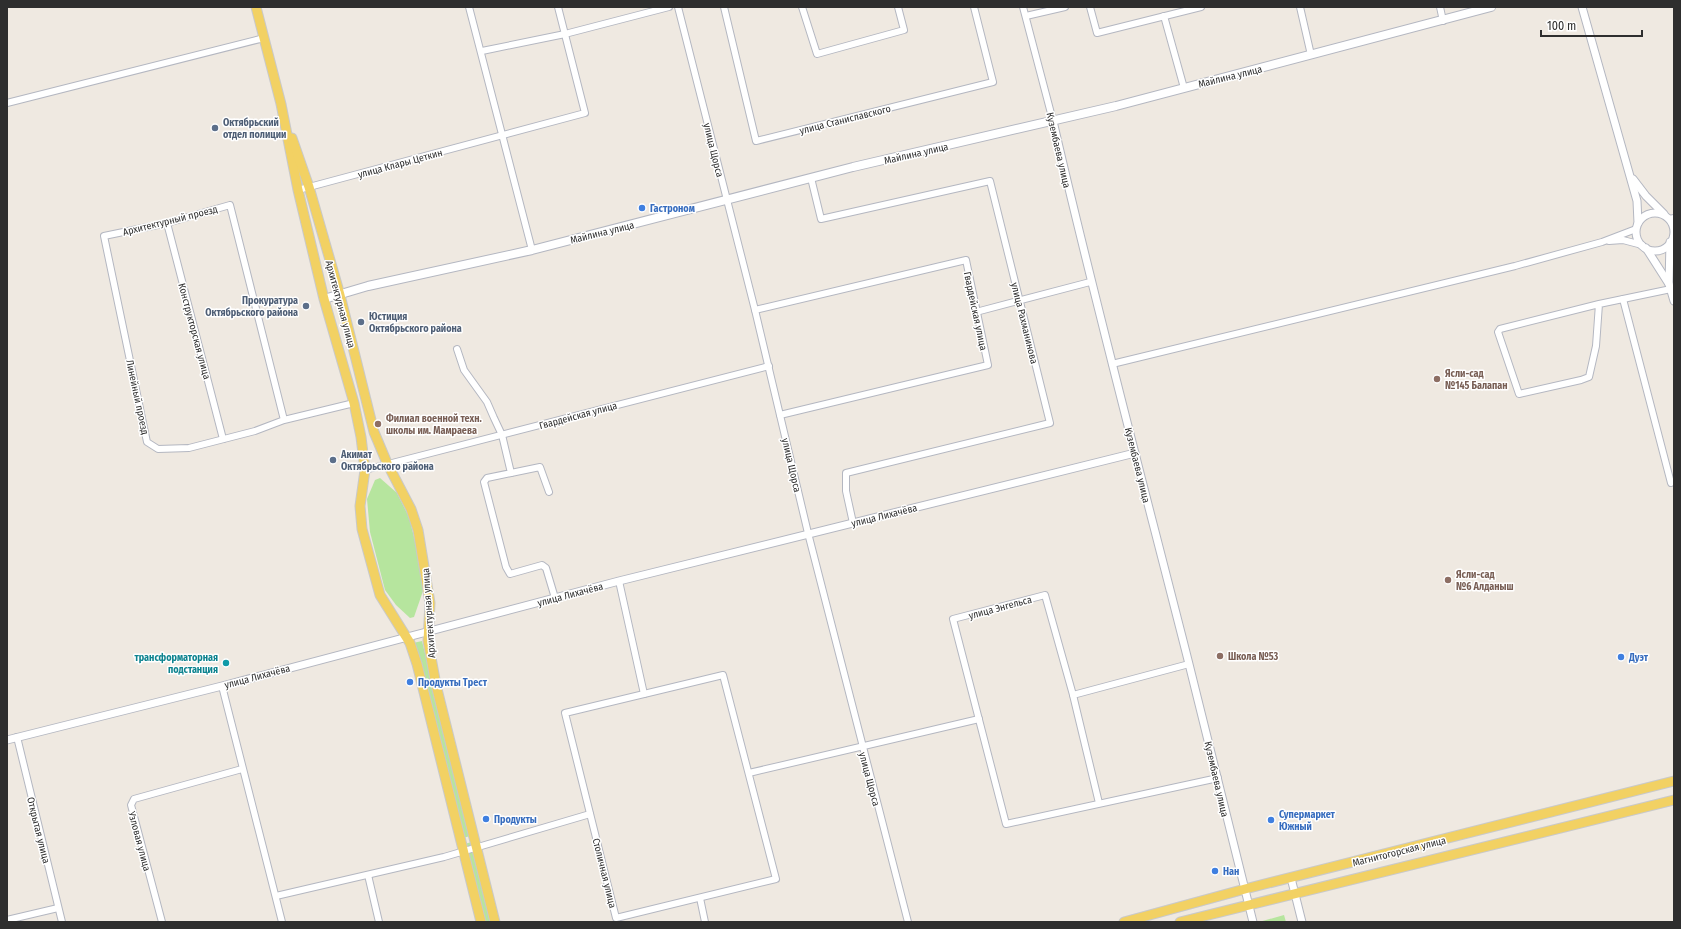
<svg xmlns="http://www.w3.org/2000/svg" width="1681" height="929" viewBox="0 0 1681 929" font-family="'Fira Sans Condensed',sans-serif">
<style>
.green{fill:#b6e59e}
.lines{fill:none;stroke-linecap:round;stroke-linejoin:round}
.minor-casing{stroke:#b4b7c1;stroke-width:8}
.tertiary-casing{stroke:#b4b7c1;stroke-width:9}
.secondary-casing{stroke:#b4b7c1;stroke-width:10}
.primary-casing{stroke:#c9c9c9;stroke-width:11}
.minor{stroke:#fff;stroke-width:6}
.tertiary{stroke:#fff;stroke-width:7}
.secondary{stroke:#fff;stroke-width:8}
.primary{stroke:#f2d163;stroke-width:9}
.service-dot{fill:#5c6f8a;stroke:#fff;stroke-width:1.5}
.shop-dot{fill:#3f7fe0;stroke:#fff;stroke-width:1.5}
.education-dot{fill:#8d6e63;stroke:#fff;stroke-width:1.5}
.culture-dot{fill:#0f9aa8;stroke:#fff;stroke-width:1.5}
.labels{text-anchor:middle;stroke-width:3;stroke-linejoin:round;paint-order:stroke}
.street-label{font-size:10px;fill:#2e2e2e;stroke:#fff}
.service-label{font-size:10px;font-weight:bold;fill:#4e5e75;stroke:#fff;text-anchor:start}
.shop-label{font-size:10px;font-weight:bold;fill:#366cbe;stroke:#fff;text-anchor:start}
.education-label{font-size:10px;font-weight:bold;fill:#785e54;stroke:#fff;text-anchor:start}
.culture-label{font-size:10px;font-weight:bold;fill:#0d838f;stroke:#fff;text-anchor:end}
</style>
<rect width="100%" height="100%" fill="#efe9e1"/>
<g class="green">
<polygon points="380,478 397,493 409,517 417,549 423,591 414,617 410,618 396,605 385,590 370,532 367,499 375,480"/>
<polygon points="422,641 470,836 463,838 413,643"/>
<polygon points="472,842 492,922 483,922 464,844"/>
<polygon points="1284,915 1286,922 1259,922"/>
</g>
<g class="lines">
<g class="minor-casing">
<g id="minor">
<polyline points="469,7 532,250"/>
<polyline points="678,7 755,310 808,533 908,922"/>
<polyline points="724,7 756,141 993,82 974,7"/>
<polyline points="802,7 817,54 904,30 898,7"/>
<polyline points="1023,7 1053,121"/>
<polyline points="1090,7 1097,33 1201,7"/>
<polyline points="1300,7 1311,55"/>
<polyline points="1440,7 1443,21"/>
<polyline points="1026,16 1065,7"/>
<polyline points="1164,16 1184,88"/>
<polyline points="482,51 565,34 669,7"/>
<polyline points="7,103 264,38"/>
<polyline points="811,178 821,219 990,181 1050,423 846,473 846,491 853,523"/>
<polyline points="298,190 585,113 558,7"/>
<polyline points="1669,219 1674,218"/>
<polyline points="167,223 223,439"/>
<polyline points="1673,237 1674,237"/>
<polyline points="1609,241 1623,240 1642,245"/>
<polyline points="1623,299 1671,483 1674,482"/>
<polyline points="1599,304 1596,346 1589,377 1581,380 1519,394 1498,332 1500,329 1599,304 1671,289"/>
<polyline points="755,310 966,260 988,365 780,415"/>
<polyline points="976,312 1090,282"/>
<polyline points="457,349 464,370 487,402 494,418 502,435 511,473 487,478 484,482 506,567 510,574 542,565 546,568 555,598"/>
<polyline points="1112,364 1515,266 1602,242 1636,229"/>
<polyline points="284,420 230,205 167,223 104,236 147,442 158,449 189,448 255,431 284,420 354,403"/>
<polyline points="365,470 769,366"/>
<polyline points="511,473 540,467 549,492"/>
<polyline points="619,581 644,694"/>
<polygon points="723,675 776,879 616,918 565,713"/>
<polyline points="222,686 282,922"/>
<polyline points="1073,695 1189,664"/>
<polyline points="17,737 62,922"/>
<polyline points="749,773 979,719"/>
<polyline points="1099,803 1073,695 1045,595 953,619 1006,824 1218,778"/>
<polyline points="368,875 379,922"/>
<polyline points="276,896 444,857 590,814"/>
<polyline points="700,898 705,922"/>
<polyline points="7,920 58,908"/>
<polyline points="162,922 131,805 134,799 242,769"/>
</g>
</g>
<g class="tertiary-casing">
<g id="tertiary">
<polyline points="1582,7 1637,201 1638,223"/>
<path d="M 1053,121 C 1095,303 1143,483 1189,664 C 1211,750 1231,836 1253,922"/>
<polyline points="1633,179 1646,196 1664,214"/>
<circle cx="1655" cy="232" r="19"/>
<polyline points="1670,242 1669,284 1674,301"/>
<polyline points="1646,248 1669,284"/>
<polyline points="7,740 222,686 619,581 1135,453"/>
<polyline points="1291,878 1302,922"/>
</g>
</g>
<g class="secondary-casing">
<polyline id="secondary" points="324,299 368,286 532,250 853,167 1116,106 1491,7"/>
</g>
<g class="primary-casing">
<g id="primary">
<polyline points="256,7 281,104 298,190 324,299 354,403 361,437 365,470 360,506 362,529 380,595 410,643 417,664 481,922"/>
<polyline points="292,138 309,187 340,295 374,432 387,463 411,509 418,530 430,603 428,641 436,685 495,922"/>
<polyline points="1124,922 1245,889 1674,781"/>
<polyline points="1180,922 1674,800"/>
</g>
</g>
<use href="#minor" class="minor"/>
<use href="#tertiary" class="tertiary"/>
<use href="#secondary" class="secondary"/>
<use href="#primary" class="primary"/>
</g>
<g class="service-dot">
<circle cx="215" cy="128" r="4"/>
<circle cx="306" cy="306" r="4"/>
<circle cx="361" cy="322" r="4"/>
<circle cx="333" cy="460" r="4"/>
</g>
<g class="shop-dot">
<circle cx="642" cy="208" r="4"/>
<circle cx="1621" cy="657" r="4"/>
<circle cx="410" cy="682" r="4"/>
<circle cx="486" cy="819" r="4"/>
<circle cx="1271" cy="820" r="4"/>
<circle cx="1215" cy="871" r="4"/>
</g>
<g class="education-dot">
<circle cx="1437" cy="379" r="4"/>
<circle cx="378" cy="424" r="4"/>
<circle cx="1448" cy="580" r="4"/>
<circle cx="1220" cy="656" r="4"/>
</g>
<circle class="culture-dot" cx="226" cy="663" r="4"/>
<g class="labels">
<g class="street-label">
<text transform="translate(1230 76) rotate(-14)" y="4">Майлина улица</text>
<text transform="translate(845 119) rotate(-14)" y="4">улица Станиславского</text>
<text transform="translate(714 150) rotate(76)" y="4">улица Щорса</text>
<text transform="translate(1059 150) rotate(77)" y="4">Кузембаева улица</text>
<text transform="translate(916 153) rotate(-13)" y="4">Майлина улица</text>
<text transform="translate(400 163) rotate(-15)" y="4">улица Клары Цеткин</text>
<text transform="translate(170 220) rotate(-14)" y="4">Архитектурный проезд</text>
<text transform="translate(602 232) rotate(-14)" y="4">Майлина улица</text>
<text transform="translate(341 304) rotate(75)" y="4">Архитектурная улица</text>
<text transform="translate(976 311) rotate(78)" y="4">Гвардейская улица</text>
<text transform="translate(1025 323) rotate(76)" y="4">улица Рахманинова</text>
<text transform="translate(195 331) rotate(75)" y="4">Конструкторская улица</text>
<text transform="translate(138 397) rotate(78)" y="4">Линейный проезд</text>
<text transform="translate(578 415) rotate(-15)" y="4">Гвардейская улица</text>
<text transform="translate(792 465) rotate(77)" y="4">улица Щорса</text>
<text transform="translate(1138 465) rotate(76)" y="4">Кузембаева улица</text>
<text transform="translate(884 515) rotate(-14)" y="4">улица Лихачёва</text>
<text transform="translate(570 594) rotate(-15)" y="4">улица Лихачёва</text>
<text transform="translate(1000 607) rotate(-15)" y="4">улица Энгельса</text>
<text transform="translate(428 613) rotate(-94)" y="4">Архитектурная улица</text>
<text transform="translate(257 676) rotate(-15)" y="4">улица Лихачёва</text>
<text transform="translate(870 779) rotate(75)" y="4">улица Щорса</text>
<text transform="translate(1217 779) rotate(77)" y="4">Кузембаева улица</text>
<text transform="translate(39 830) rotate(76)" y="4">Открытая улица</text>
<text transform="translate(140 841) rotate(75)" y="4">Узловая улица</text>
<text transform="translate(1399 851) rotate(-14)" y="4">Магнитогорская улица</text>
<text transform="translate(605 873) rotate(76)" y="4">Столичная улица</text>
</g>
<g class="service-label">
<text x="223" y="126">Октябрьский<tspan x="223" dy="12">отдел полиции</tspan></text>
<text x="298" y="304" text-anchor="end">Прокуратура<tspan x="298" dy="12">Октябрьского района</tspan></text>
<text x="369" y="320">Юстиция<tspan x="369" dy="12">Октябрьского района</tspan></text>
<text x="341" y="458">Акимат<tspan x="341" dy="12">Октябрьского района</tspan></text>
</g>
<g class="shop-label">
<text x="650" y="212">Гастроном</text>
<text x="1629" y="661">Дуэт</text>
<text x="418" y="686">Продукты Трест</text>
<text x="1279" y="818">Супермаркет<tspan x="1279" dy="12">Южный</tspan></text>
<text x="494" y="823">Продукты</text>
<text x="1223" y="875">Нан</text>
</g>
<g class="education-label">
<text x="1445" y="377">Ясли-сад<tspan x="1445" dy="12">№145 Балапан</tspan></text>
<text x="386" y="422">Филиал военной техн.<tspan x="386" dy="12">школы им. Мамраева</tspan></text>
<text x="1456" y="578">Ясли-сад<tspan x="1456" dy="12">№6 Алданыш</tspan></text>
<text x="1228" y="660">Школа №53</text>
</g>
<g class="culture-label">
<text x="218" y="661">трансформаторная<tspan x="218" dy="12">подстанция</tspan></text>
</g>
</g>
<rect width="1681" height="929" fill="none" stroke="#2e2e2e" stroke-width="16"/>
<path d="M1541 30v6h101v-6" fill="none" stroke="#2e2e2e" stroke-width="2"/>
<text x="1547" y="30" font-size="12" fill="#2e2e2e" stroke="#ffffff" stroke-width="3" paint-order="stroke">100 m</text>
</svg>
